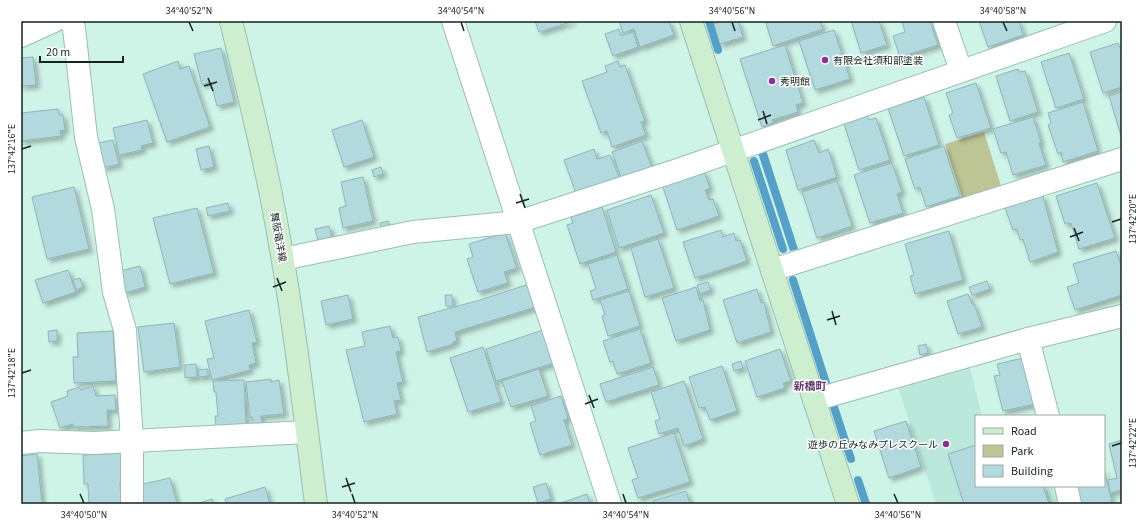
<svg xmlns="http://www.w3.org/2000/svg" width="1143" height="525" viewBox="0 0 1143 525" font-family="'Source Sans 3','Noto Sans JP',sans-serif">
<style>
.built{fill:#bae8da}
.green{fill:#bdc595}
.water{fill:#55a0c8}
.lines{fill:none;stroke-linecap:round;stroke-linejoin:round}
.stream{stroke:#55a0c8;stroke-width:8}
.building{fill:#b2d9dd;stroke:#8fb5b8;filter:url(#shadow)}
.street-casing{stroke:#9abeb3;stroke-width:24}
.secondary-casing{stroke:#9abeb3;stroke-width:24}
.street{stroke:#fff;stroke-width:22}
.secondary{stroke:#cdefcf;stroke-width:22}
.ticks{fill:none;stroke:#15231f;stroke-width:1.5}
.poi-dot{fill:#8b2f9a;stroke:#fff;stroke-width:1.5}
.labels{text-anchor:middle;stroke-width:3;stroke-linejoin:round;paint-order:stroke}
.poi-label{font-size:10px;fill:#15231f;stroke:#fff;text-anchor:start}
.street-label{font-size:10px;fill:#15231f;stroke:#fff}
.neighbourhood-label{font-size:11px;font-weight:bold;fill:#63366a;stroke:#fff}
.neatline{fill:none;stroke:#15231f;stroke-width:1.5}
.ticks-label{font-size:10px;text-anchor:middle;fill:#15231f}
</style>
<defs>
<filter id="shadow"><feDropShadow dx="3.5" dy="3.5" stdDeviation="2" flood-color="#0004"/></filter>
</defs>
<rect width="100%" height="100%" fill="#cef3e7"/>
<polygon class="built" points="969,364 982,416 976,416 976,486 1057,486 1062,504 936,504 897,384"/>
<polygon class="green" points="984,132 1001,186 963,199 945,144"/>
<polygon class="water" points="766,150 798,249 790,251 758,153"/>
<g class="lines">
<g class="stream">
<polyline points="709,21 718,50"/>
<polyline points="754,161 783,249"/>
<polyline points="793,280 826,383"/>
<polyline points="834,407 851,459"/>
<polyline points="858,480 866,504"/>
</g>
</g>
<g class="building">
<polygon points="535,21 574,21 539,32"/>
<polygon points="619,21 669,21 674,35 640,47 634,29 623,33"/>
<polygon points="723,21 738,21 743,37 720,44 714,24"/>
<polygon points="771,21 820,21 823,29 773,46 766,23"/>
<polygon points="851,21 879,21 887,45 861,53"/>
<polygon points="902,21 930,21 938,45 900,57 893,36 905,32"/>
<polygon points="979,21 1019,21 1023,35 988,47"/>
<polygon points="619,29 621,36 633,32 638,47 613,56 605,34"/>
<polygon points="834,30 850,79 815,90 799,41"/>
<polygon points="1118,43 1122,52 1122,87 1103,93 1090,52"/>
<polygon points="785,45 803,103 796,105 798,112 772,120 773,123 762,127 740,59"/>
<polygon points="221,48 234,102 217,106 211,82 202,85 194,54"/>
<polygon points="1069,53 1084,99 1056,108 1041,62"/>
<polygon points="33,57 36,85 21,86 21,58"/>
<polygon points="178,61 180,69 189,66 210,127 167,142 143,74"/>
<polygon points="618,61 620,67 625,65 645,121 641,122 646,135 612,147 607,131 601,133 582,81 607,72 605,66"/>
<polygon points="1018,69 1019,72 1025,71 1038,112 1010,121 996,76"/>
<polygon points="976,83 991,128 957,138 949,115 953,113 946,93"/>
<polygon points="1122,92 1122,139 1109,96"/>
<polygon points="924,97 939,145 904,156 888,108"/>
<polygon points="1083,102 1098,151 1063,162 1061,152 1058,154 1048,125 1051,123 1048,113"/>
<polygon points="58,109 59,115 63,115 65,130 60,131 61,136 21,141 21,113"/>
<polygon points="867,116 869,120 876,118 890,160 859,170 844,124"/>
<polygon points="1033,117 1041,142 1039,143 1046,165 1013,175 1006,152 1001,153 993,129"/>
<polygon points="147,120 153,143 141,146 142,150 119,155 113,128"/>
<polygon points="362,120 374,157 344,167 332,130"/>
<polygon points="113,140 119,164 103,168 98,143"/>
<polygon points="814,140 819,153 828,149 837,177 798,190 786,150"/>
<polygon points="642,141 652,168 622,180 612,152"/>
<polygon points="209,146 214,167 201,170 196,149"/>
<polygon points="944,146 960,196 926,207 920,187 915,189 905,159"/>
<polygon points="594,149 597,159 610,155 619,177 576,193 564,160"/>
<polygon points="892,163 902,192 897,194 903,213 870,223 854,175"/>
<polygon points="381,167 383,174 374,177 372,170"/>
<polygon points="704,171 710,188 705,190 709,200 713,199 719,216 677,230 662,184"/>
<polygon points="363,177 373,221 343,228 339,208 346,206 341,182"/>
<polygon points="837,181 852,226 817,238 802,192"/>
<polygon points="1097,183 1115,238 1079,249 1071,223 1065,224 1056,196"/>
<polygon points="74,187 89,249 47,259 32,197"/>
<polygon points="651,195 664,233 619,248 607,210"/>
<polygon points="1043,196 1058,252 1030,262 1023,239 1020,240 1017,229 1013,230 1005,208"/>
<polygon points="228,203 230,211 208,216 206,208"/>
<polygon points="602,207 616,252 580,264 567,225 573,223 571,217"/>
<polygon points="197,208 214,273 170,284 153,218"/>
<polygon points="388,221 389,227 381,229 380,223"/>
<polygon points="329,226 332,237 318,240 315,229"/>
<polygon points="721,230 723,237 734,233 736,241 740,240 747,261 695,278 683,242"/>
<polygon points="949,231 963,280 915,294 910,276 914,275 905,244"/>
<polygon points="505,233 517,268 504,272 508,283 478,292 467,259 473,257 469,244"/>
<polygon points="658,239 674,288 645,297 631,248"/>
<polygon points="1116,251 1122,268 1122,295 1075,310 1067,287 1079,283 1073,264"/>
<polygon points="617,255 628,289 593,300 590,291 596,289 588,264"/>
<polygon points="140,266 145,287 125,293 120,271"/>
<polygon points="68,270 76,292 43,303 35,280"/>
<polygon points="80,278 83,287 76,290 73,280"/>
<polygon points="987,281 990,289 972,295 969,287"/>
<polygon points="708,282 711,290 700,294 697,285"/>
<polygon points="529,284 536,307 455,332 457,341 453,342 453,344 427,352 418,317 480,300"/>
<polygon points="696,287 700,301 703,300 710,330 676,341 662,298"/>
<polygon points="757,289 761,303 764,302 771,332 737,343 723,300"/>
<polygon points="629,291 640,326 608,336 602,316 605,315 600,300"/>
<polygon points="968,294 972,304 974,304 982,327 958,334 947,301"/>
<polygon points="348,295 353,319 326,325 321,301"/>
<polygon points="445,295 452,295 453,306 446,306"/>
<polygon points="249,310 257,342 252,343 256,363 249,365 250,370 212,380 207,359 214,358 205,321"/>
<polygon points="174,323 180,367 144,372 138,327"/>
<polygon points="390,326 393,338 398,337 401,351 396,352 403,382 397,383 401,400 394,401 397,414 364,422 346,350 365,346 362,332"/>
<polygon points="640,329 651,363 617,374 613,361 610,362 603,341"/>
<polygon points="57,330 57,341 49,342 48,331"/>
<polygon points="543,330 554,363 496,381 486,349"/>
<polygon points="113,331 116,381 74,383 73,357 78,357 77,333"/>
<polygon points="926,344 928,353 920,355 918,346"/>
<polygon points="483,347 501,402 468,412 450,358"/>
<polygon points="780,349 791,381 783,383 785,388 757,397 745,361"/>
<polygon points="1023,358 1035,404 1003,411 994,376 1000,375 997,364"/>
<polygon points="741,361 743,368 734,371 732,364"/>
<polygon points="196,364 197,377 185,378 185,365"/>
<polygon points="722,366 737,411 710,420 705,407 699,408 689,377"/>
<polygon points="653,367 659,385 606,402 600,384"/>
<polygon points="208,369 208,376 199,377 198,370"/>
<polygon points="539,369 548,396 511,407 502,381"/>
<polygon points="271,379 271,382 279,380 284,414 261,416 262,425 254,426 252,417 250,418 246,382"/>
<polygon points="244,380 246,425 216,426 215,416 218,416 216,392 214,392 213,381"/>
<polygon points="684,381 703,439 684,446 678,428 659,434 655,421 660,419 651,392"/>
<polygon points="93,386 96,396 115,395 116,410 107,410 108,426 73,427 73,424 60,428 51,402 68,396 67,391 79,387 81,390"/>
<polygon points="561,396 568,418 564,420 572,445 540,455 530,423 536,421 531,406"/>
<polygon points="906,421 921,467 889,478 874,431"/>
<polygon points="674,433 690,482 638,498 632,480 638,478 628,448"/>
<polygon points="1122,440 1122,490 1110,493 1108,480 1117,478 1109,444"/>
<polygon points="976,445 976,486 1043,486 1049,504 964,504 948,454"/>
<polygon points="122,453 123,482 120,482 121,504 89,504 88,484 84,484 83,455"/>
<polygon points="37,454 42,504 21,504 21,456"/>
<polygon points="1104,469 1112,503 1081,504 1076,486 1104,486"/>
<polygon points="170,478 177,503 140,504 139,485"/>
<polygon points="546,483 551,499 538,503 533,487"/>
<polygon points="265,487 270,504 227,504 225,499"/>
<polygon points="686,491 690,504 654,504 653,501"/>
<polygon points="587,494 590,504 558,504"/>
<polygon points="212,499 214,504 196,504"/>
</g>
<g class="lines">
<g class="street-casing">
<g id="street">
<polyline points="70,21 74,28 86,137 103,209 114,292 125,330 132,441 132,504"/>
<polyline points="453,21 610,504"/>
<polyline points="944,21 961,71"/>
<polyline points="21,36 54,21"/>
<polyline points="283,259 413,232 518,222 678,170 1105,21"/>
<polyline points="772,270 1122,159"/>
<polyline points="1028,339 1048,416"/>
<polyline points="814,400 1028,339 1122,316"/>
<polyline points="21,443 39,441 94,443 307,432"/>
<polyline points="1066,486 1070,504"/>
</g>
</g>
<g class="secondary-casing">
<g id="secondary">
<path d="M 231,21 C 247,86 263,150 275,216 C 293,311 304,408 316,504"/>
<polyline points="691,21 848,504"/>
</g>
</g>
<use href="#street" class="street"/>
<use href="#secondary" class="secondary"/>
</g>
<path class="ticks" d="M 189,22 L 193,31M 461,22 L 464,31M 732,22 L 735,31M 1003,22 L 1007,31M 208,78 L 213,91M 204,86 L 217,82M 763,111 L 767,124M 758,120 L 771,115M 22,149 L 31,146M 520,194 L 525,208M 516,203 L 529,199M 1112,222 L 1121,219M 1074,228 L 1079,241M 1070,237 L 1083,232M 277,278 L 282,291M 273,287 L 286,282M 832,311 L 836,325M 827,320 L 840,316M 22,373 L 31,370M 589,395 L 594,408M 585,404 L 598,399M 1112,446 L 1121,443M 346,478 L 351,492M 342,487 L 355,483M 80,494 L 84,503M 352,494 L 355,503M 623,494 L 626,503M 894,494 L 898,503"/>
<g class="poi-dot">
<circle cx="825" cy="60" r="4"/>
<circle cx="772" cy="81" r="4"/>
<circle cx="946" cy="444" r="4"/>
</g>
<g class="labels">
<g class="poi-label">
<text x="833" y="64">有限会社須和部塗装</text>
<text x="780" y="85">秀明館</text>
<text x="938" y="448" text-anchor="end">遊歩の丘みなみプレスクール</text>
</g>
<g class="street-label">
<text transform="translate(279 237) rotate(80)" y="4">舞阪竜洋線</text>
</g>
<g class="neighbourhood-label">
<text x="810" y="390">新橋町</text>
</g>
</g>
<rect width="1143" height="525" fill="none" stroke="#ffffff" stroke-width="44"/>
<rect x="975" y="415" width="130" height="72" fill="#ffffff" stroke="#a1a7a5"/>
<rect x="983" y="428" width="20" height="6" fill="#cdefcf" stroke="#a1a7a5"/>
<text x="1011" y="435" font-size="12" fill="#15231f">Road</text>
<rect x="983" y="445" width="20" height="12" fill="#bdc595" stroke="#a1a7a5"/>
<text x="1011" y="455" font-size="12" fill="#15231f">Park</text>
<rect x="983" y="465" width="20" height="12" fill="#b2d9dd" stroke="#a1a7a5"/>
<text x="1011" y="475" font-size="12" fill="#15231f">Building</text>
<path d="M40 56v6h83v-6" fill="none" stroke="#15231f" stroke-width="2"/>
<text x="46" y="56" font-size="12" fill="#15231f" stroke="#ffffff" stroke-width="3" paint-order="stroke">20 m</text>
<rect x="22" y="22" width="1099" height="481" class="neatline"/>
<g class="ticks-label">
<text x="189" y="14">34°40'52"N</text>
<text x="461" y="14">34°40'54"N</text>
<text x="732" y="14">34°40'56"N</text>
<text x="1003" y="14">34°40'58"N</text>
<text transform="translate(11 149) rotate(-90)" y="4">137°42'16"E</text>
<text transform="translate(1132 219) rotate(-90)" y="4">137°42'20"E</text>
<text transform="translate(11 373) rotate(-90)" y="4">137°42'18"E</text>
<text transform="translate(1132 443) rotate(-90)" y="4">137°42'22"E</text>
<text x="84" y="518">34°40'50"N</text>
<text x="355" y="518">34°40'52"N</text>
<text x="626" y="518">34°40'54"N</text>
<text x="898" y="518">34°40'56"N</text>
</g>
</svg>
